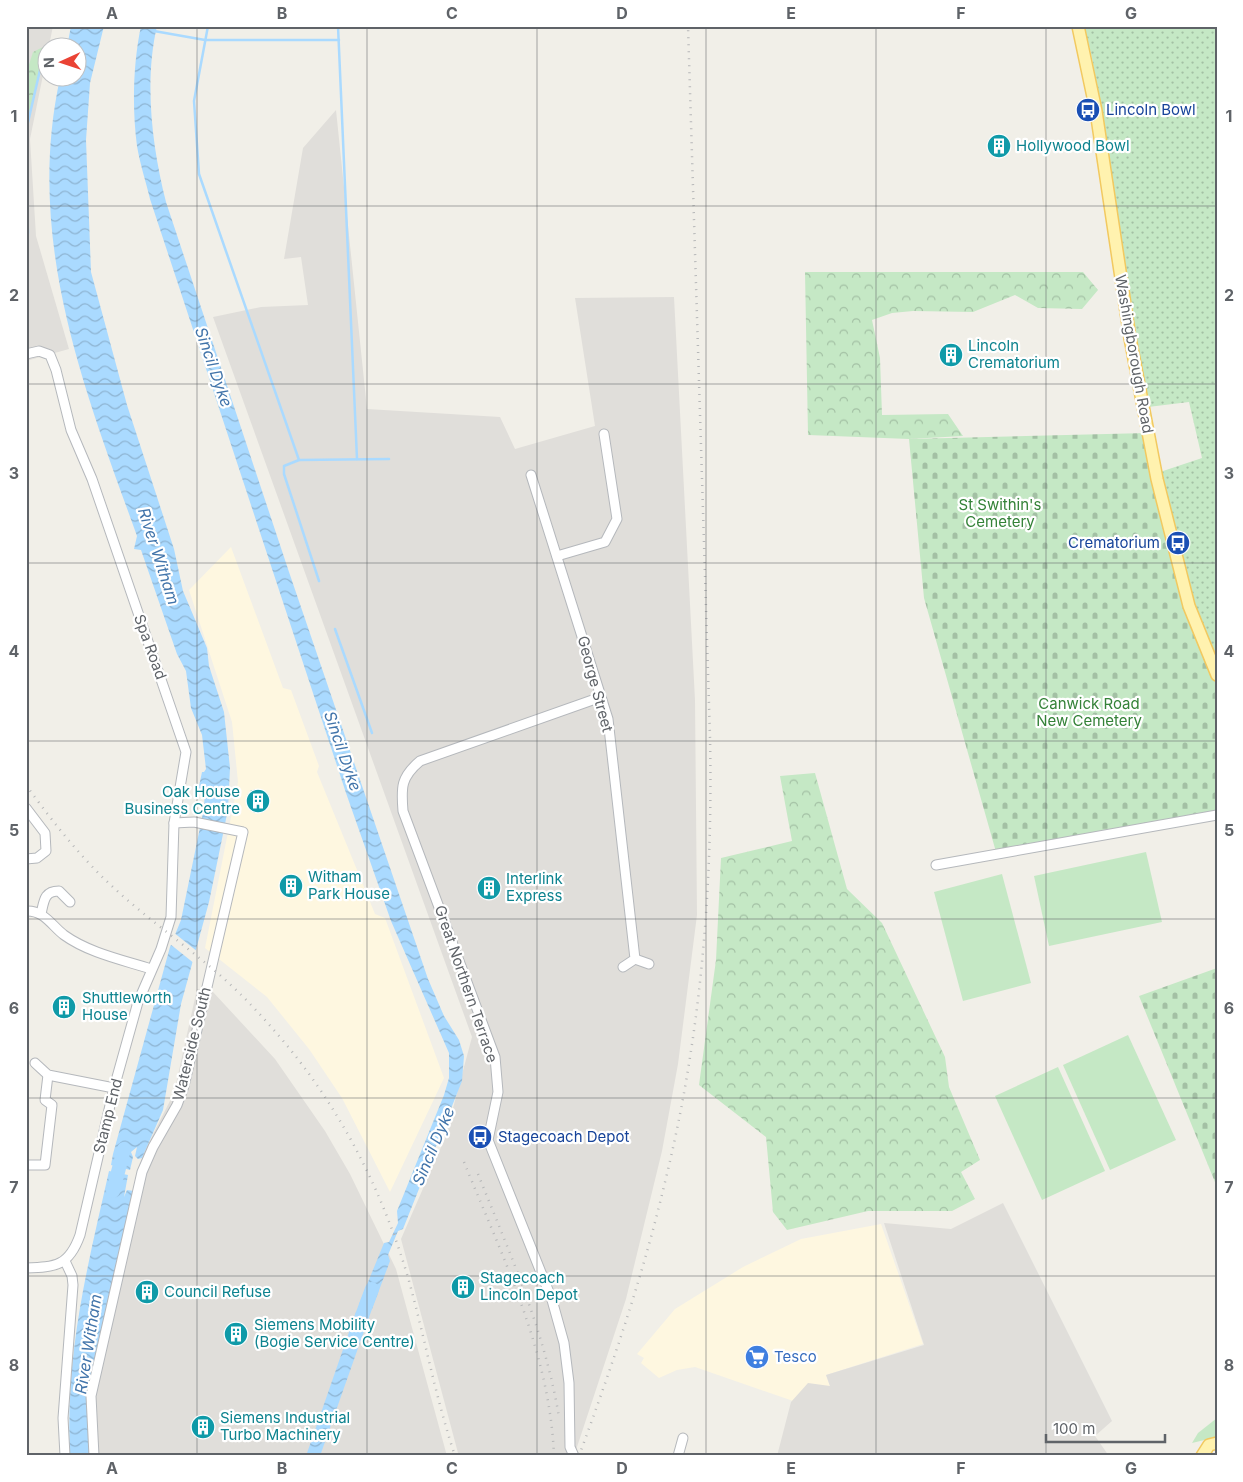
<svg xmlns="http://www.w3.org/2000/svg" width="1243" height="1482" viewBox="0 0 1243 1482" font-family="Inter,sans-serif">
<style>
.commercial{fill:#fef7e0}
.industrial{fill:#e0deda}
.grass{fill:url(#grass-dots)}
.forest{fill:url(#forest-crowns)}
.cemetery{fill:url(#cemetery-stones)}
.garden{fill:#c5e8c5}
.water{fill:url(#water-waves)}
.pier{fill:#f1efe8}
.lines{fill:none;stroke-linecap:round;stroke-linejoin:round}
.stream{stroke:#aadaff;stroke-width:2.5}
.river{stroke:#aadaff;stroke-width:14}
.minor-casing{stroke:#b5b8bc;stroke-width:11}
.major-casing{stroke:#f2c960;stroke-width:14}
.minor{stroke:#fff;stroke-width:9}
.major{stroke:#fff2af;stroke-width:11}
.rail{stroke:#b6b7b8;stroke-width:2.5;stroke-dasharray:1 6;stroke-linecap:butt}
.grid{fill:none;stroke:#5f6368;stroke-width:1;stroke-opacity:0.55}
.labels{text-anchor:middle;stroke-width:4.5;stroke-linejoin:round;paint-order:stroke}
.transit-label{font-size:15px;fill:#164399;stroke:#fff;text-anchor:start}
.culture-label{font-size:15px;fill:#0d838f;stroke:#fff;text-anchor:start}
.street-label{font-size:15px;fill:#5f6368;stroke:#fff}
.park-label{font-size:15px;fill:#348238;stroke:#fff}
.shop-label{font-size:15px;fill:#366cbe;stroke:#fff;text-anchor:start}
.water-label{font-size:16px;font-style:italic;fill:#4174aa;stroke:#fff}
.neatline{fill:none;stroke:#5f6368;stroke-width:2}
.grid-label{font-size:16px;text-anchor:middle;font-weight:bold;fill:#5f6368}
</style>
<defs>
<pattern id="grass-dots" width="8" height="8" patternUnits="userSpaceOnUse" patternTransform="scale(1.25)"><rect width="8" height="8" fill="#c5e8c5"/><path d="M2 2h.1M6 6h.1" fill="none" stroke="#a3c0a4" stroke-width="1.8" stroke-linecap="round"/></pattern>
<pattern id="forest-crowns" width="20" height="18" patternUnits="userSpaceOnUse" patternTransform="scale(1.25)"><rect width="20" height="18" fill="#c5e8c5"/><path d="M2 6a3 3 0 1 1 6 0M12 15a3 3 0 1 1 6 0" fill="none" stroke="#a3c0a4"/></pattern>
<pattern id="cemetery-stones" width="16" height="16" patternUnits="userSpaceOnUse" patternTransform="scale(1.25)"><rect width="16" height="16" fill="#c5e8c5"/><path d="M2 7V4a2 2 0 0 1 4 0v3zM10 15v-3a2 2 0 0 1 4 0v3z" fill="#a3c0a4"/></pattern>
<pattern id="water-waves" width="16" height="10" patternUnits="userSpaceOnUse" patternTransform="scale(1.25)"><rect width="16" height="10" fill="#aadaff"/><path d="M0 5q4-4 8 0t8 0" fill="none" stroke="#8eb4d2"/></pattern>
</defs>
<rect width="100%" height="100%" fill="#f1efe8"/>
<g class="commercial">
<polygon points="231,547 283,688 291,690 319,766 317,772 375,914 385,918 444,1078 390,1192 342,1098 309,1049 267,997 205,948 238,782 232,722 189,590"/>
<polygon points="881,1224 923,1344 826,1375 830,1387 799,1403 695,1367 677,1370 659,1378 641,1363 644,1358 637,1354 675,1309 743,1267 801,1239"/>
</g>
<g class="industrial">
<polygon points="26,26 53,26 30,139 36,236 69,349 26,361"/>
<polygon points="336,110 367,409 500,417 515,449 595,426 575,298 674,297 695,700 697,915 678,1064 662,1151 626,1299 574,1456 459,1456 458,1453 401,1239 445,1138 472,1037 213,317 261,307 308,305 301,257 284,259 303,148"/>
<polygon points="197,989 213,992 275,1059 325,1131 350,1174 396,1269 447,1456 91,1456 89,1388 112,1284 143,1154 174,1093"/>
<polygon points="1003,1203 1112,1421 1095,1436 1109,1456 777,1456 791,1402 808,1383 830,1386 826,1375 924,1345 884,1223 951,1229"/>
</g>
<polygon class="grass" points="1084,26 1217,26 1217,661 1191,593 1160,472 1202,458 1189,402 1148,407 1092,58"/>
<g class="forest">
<polygon points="43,47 43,57 26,131 26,74 33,52"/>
<polygon points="805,272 1083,272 1098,290 1082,309 1038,308 1015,295 973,312 913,311 892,313 872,320 880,358 882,415 948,414 963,436 909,439 808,435"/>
<polygon points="815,773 847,889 882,923 945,1057 949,1087 980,1160 961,1172 975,1199 952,1211 868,1211 787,1230 773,1212 766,1137 699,1085 716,960 721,858 792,841 780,776"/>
</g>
<g class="cemetery">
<polygon points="1147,433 1209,668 1217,687 1217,819 998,859 924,598 909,439"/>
<polygon points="1217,968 1217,1187 1139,996"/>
</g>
<g class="garden">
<polygon points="1146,852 1162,922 1049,946 1034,876"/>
<polygon points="1002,874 1031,983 963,1001 934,892"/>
<polygon points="1128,1035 1176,1140 1110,1170 1063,1065"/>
<polygon points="1058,1067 1105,1171 1042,1200 995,1096"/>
<polygon points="1217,1418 1217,1437 1192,1443 1198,1433"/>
</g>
<g class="water">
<path d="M 71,26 L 104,26 L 90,83 L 86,140 L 91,272 L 127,405 L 174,549 L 183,591 L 207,648 L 209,666 L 224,712 L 230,768 L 228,809 L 222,839 L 209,902 L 181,1004 L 163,1110 L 142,1158 L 138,1159 L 135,1156 L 137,1147 L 131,1152 L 133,1157 L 130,1170 L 111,1165 L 113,1154 L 170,947 L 181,920 L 204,808 L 205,789 L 198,791 L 202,772 L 204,772 L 206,769 L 202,735 L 191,708 L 186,671 L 177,654 L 141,550 L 134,549 L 137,536 C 83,386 25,239 60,78 L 78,78 L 78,48 L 67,47 Z"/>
<path d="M 141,26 L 157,26 C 144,82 152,147 166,202 L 289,572 L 428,979 L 444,1016 L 459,1040 L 464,1056 L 462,1081 L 403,1229 L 398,1231 L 388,1255 L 390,1261 L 372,1309 L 359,1304 L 384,1243 L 389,1242 L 398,1223 L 397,1211 L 444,1095 L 449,1078 L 449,1053 L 391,921 L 346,793 L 150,199 C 146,182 140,164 137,146 C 132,108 133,64 141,26 Z"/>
<path d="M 109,1171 L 128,1175 L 124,1197 L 127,1190 L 134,1191 L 89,1388 L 91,1456 L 70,1456 C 65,1353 87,1269 109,1171 Z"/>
<polygon points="356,1312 369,1317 320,1456 306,1456"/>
</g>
<polygon class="pier" points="173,932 198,952 195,964 170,944"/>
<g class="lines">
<g class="stream">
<polyline points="208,26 194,101 199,174 299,460"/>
<polyline points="338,26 357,459"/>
<polyline points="154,31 205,40 339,40"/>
<polyline points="26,131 43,57"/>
<polyline points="26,180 28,233"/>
<polyline points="319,581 284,474 284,466 299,460 389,459"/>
<polyline points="335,629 372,733"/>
</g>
<g class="river">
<polyline points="113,1191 124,1149"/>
<polyline points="356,1332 372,1289"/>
</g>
<g class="minor-casing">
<g id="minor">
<path d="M 26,354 L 39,351 L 50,355 L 56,370 L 71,430 L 92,479 L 186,752 L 174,823 L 171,917 L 161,949 L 138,1002 L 114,1088 L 80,1235 C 69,1266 56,1267 26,1268"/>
<polyline points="531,475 608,719 635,959 623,967"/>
<polyline points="557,556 605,542 617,519 604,434"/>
<polyline points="26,808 45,833 46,851 37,858 26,859"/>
<polyline points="936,865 1217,815"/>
<path d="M 26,911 C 44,910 52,926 64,935 C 89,953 123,960 151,969"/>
<path d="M 41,914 C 44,901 44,891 59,891 L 70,902"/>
<polyline points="635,959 649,964"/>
<polyline points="35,1063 48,1075 114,1088"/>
<polyline points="26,1165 45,1165 52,1105 45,1100 48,1075"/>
<polyline points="65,1456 63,1418 73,1285 72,1276 65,1261"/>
<polyline points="94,1456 91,1396 142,1172 153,1147 177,1105 184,1086 243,832 194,822 174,823"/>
<path d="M 574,1456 L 570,1447 L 569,1383 L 564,1343 L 552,1300 L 488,1140 L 498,1092 L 495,1057 L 403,811 C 401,787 401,777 420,761 L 601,697"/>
<polyline points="678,1456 683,1438"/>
</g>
</g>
<g class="major-casing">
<g id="major">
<polyline points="1078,26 1096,111 1130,338 1157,479 1189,606 1217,675"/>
<polyline points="1202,1456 1209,1445 1217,1443"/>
</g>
</g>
<use href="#minor" class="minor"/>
<use href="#major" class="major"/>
<g class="rail">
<path d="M 26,785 C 52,821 81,858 114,888 C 142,914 174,937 203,961 C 231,983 256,1009 279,1036 C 340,1107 383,1191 409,1281 C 425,1339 436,1399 455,1456"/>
<path d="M 464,1162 C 502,1256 550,1352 554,1456"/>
<path d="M 478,1174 C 510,1254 545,1332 559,1417"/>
<path d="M 579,1456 C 612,1366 643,1276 665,1182 C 701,1036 713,887 710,737 L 688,26"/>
</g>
</g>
<path class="grid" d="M 197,26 L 197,1456M 367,26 L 367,1456M 537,26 L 537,1456M 706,26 L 706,1456M 876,26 L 876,1456M 1046,26 L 1046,1456M 26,206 L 1217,206M 26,384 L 1217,384M 26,563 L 1217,563M 26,741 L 1217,741M 26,919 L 1217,919M 26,1098 L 1217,1098M 26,1276 L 1217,1276"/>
<defs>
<g id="bus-disc" transform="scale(1.25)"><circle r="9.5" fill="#1a4fb4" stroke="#fff"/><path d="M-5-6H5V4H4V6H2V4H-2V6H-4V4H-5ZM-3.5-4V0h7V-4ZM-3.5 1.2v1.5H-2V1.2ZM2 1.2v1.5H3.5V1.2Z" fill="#fff"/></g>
<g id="building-disc" transform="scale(1.25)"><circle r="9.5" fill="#0f9aa8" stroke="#fff"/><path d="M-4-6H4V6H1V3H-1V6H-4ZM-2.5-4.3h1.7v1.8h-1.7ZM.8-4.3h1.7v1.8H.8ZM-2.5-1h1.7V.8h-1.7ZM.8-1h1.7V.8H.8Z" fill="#fff"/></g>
<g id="supermarket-disc" transform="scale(1.25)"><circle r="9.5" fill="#3f7fe0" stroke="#fff"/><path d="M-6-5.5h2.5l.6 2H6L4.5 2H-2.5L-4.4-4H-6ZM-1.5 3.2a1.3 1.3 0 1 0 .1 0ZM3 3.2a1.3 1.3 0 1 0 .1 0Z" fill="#fff"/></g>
</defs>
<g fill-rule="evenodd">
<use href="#bus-disc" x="1088" y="110"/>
<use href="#building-disc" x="999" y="146"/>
<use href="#building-disc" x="951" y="355"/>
<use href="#bus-disc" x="1178" y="543"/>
<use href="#building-disc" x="258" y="801"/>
<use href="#building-disc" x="291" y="886"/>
<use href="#building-disc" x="489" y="888"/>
<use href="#building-disc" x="64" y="1007"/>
<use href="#bus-disc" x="480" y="1137"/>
<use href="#building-disc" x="463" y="1287"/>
<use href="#building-disc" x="147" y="1292"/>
<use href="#building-disc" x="236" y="1334"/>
<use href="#supermarket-disc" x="757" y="1357"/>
<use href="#building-disc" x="203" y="1427"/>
</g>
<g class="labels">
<g class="transit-label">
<text x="1106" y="115">Lincoln Bowl</text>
<text x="1160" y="548" text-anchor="end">Crematorium</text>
<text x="498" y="1142">Stagecoach Depot</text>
</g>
<g class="culture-label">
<text x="1016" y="151">Hollywood Bowl</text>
<text x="968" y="351">Lincoln<tspan x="968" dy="17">Crematorium</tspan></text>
<text x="240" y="797" text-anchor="end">Oak House<tspan x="240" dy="17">Business Centre</tspan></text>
<text x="308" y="882">Witham<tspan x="308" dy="17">Park House</tspan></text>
<text x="506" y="884">Interlink<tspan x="506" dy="17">Express</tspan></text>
<text x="82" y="1003">Shuttleworth<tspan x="82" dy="17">House</tspan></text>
<text x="480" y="1283">Stagecoach<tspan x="480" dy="17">Lincoln Depot</tspan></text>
<text x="164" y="1297">Council Refuse</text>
<text x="254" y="1330">Siemens Mobility<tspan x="254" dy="17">(Bogie Service Centre)</tspan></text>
<text x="220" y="1423">Siemens Industrial<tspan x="220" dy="17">Turbo Machinery</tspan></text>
</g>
<g class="street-label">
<text transform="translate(1134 354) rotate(80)" y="5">Washingborough Road</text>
<text transform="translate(150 647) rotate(70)" y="5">Spa Road</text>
<text transform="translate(595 684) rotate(75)" y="5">George Street</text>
<text transform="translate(466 984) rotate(71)" y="5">Great Northern Terrace</text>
<text transform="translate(192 1044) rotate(-76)" y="5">Waterside South</text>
<text transform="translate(108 1116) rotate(-76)" y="5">Stamp End</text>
</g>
<g class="park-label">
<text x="1000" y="510">St Swithin's<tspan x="1000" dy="17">Cemetery</tspan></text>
<text x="1089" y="709">Canwick Road<tspan x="1089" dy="17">New Cemetery</tspan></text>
</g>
<g class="shop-label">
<text x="774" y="1362">Tesco</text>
</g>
<g class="water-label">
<text transform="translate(214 367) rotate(71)" y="6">Sincil Dyke</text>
<text transform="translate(159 556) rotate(72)" y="6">River Witham</text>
<text transform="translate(343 751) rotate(71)" y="6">Sincil Dyke</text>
<text transform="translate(433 1146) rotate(-67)" y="6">Sincil Dyke</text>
<text transform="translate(88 1344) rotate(-81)" y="6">River Witham</text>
</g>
</g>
<rect width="1243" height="1482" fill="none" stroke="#ffffff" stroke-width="55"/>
<g transform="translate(62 62) rotate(267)"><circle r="24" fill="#ffffff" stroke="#bfc1c3"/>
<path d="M0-4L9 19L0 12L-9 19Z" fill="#ea4335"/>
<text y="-8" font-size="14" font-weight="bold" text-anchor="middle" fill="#5f6368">N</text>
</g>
<path d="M1046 1434v8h119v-8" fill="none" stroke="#5f6368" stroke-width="2.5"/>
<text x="1053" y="1434" font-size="15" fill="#5f6368" stroke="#ffffff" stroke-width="4" paint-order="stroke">100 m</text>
<rect x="28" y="28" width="1188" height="1426" class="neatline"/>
<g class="grid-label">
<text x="112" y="19">A</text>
<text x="282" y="19">B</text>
<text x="452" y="19">C</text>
<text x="622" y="19">D</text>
<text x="791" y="19">E</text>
<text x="961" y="19">F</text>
<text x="1131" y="19">G</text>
<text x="14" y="122">1</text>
<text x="1229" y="122">1</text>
<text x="14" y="301">2</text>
<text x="1229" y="301">2</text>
<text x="14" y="479">3</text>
<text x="1229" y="479">3</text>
<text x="14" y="657">4</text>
<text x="1229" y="657">4</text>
<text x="14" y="836">5</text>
<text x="1229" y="836">5</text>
<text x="14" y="1014">6</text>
<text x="1229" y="1014">6</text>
<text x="14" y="1193">7</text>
<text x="1229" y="1193">7</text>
<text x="14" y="1371">8</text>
<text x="1229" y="1371">8</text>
<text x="112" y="1474">A</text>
<text x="282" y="1474">B</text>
<text x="452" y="1474">C</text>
<text x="622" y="1474">D</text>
<text x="791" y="1474">E</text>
<text x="961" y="1474">F</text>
<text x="1131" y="1474">G</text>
</g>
</svg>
